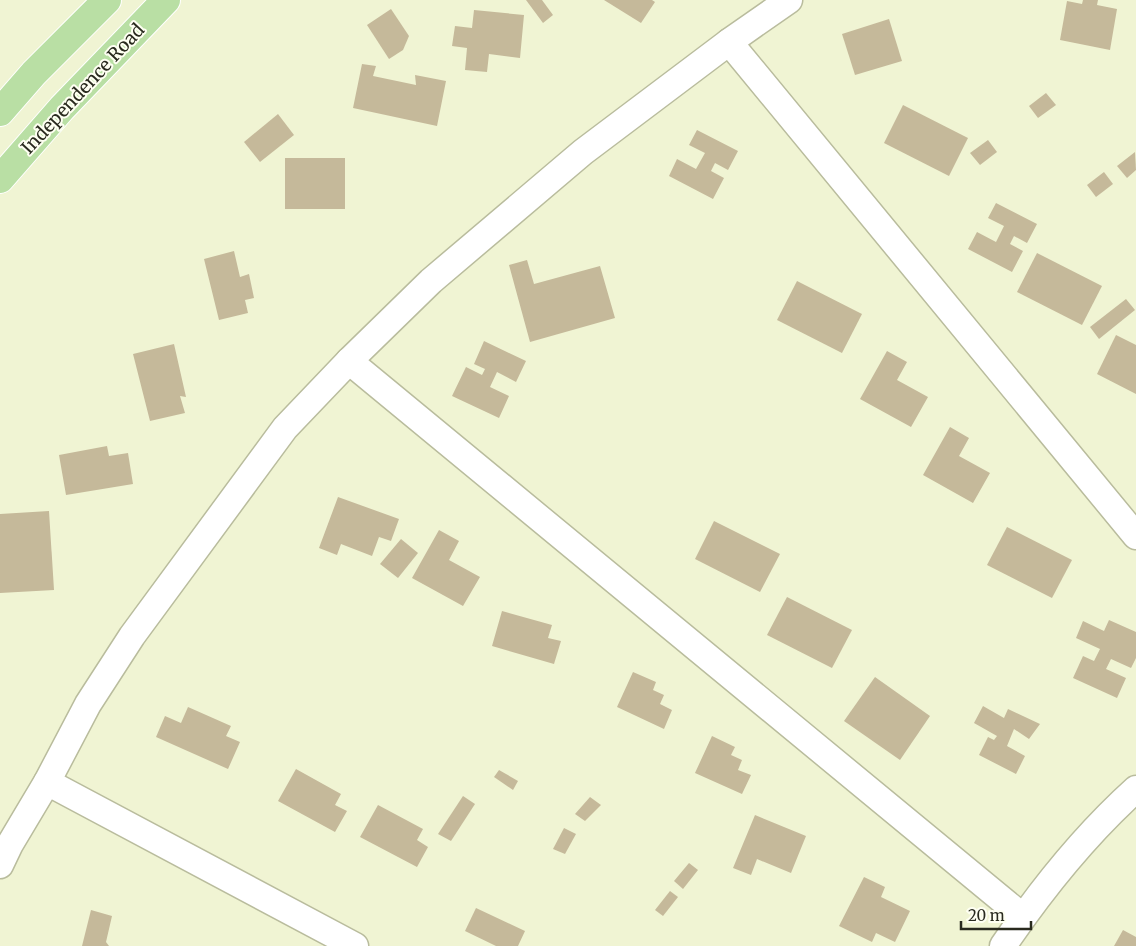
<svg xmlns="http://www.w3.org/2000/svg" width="1136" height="946" viewBox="0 0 1136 946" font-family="Merriweather,serif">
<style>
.building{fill:#c5b99a}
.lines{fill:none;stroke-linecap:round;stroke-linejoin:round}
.minor-casing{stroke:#b9bc9d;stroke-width:29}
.primary-casing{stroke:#fff;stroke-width:30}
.minor{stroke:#fff;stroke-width:26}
.primary{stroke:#b9dfa4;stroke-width:28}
.labels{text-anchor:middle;stroke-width:4;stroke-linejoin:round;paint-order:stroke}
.street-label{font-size:18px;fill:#292a1e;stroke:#fefff2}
</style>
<rect width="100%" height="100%" fill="#f0f4d3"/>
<g class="building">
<polygon points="526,0 542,0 553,15 543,23"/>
<polygon points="604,0 652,0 655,2 641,23"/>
<polygon points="1083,0 1098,0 1097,5 1117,9 1110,50 1060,40 1067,1 1082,4"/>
<polygon points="391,9 409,36 403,50 389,59 367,25"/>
<polygon points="474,10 524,15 520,58 489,54 487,72 465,70 467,48 452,46 455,26 472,28"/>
<polygon points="889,19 902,61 855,75 842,34"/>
<polygon points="362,64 376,66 373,76 416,85 415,75 446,81 437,126 353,108"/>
<polygon points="1046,93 1056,105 1038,118 1029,106"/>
<polygon points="903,105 968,138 949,176 884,143"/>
<polygon points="278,114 294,135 260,162 244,142"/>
<polygon points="697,130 738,151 728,170 715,163 711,171 724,178 713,199 669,176 677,159 696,169 705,153 689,145"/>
<polygon points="988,140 997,152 980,165 970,153"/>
<polygon points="1135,152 1136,170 1127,178 1117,166"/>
<rect x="285" y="158" width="60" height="51"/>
<polygon points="1104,172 1113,184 1096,197 1087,185"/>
<polygon points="996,203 1037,224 1027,243 1014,236 1010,244 1023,251 1012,272 968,249 977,232 996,242 1004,226 988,218"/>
<polygon points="234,251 240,277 249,274 254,298 245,300 248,313 219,320 204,259"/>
<polygon points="1037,253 1102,286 1082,325 1017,292"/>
<polygon points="527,260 534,284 600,266 615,318 530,342 509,265"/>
<polygon points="797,281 862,314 842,353 777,320"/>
<polygon points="1126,299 1135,310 1099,339 1090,327"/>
<polygon points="1116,335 1136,345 1136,394 1097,374"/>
<polygon points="484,341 526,361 516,382 497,372 490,387 509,396 499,418 452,396 466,367 482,375 485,369 474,364"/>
<polygon points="174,344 186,397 180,396 185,413 150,421 133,354"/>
<polygon points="887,351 907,362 897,380 928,397 911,427 860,399"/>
<polygon points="950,427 969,438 959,456 990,473 973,503 923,475"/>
<polygon points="107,446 109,456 128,453 133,484 66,495 59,455"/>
<polygon points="338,497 399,519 391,541 379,537 372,556 341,544 337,555 319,548"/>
<polygon points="49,511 54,590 0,593 0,514"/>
<polygon points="714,521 780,554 760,592 695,559"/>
<polygon points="1007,527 1072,560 1052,598 987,565"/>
<polygon points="439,530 459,541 449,560 480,577 463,606 412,578"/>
<polygon points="401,539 418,553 398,578 380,564"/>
<polygon points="787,597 852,630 832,668 767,635"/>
<polygon points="502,611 552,625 548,638 561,641 554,664 492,646"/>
<polygon points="1109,620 1136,632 1136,658 1131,668 1111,659 1106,669 1126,678 1117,698 1073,678 1083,656 1094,661 1100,649 1076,638 1083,621 1104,631"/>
<polygon points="633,672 656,682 653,690 664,695 660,704 672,710 664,729 617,707"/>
<polygon points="875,677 930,716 900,760 844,721"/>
<polygon points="983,706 1004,718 1008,709 1040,724 1029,739 1014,729 1007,746 1025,756 1016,774 979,755 988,737 994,740 997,736 974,723"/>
<polygon points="188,707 231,726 226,736 240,742 228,769 156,737 165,716 181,723"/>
<polygon points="712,736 735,747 731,755 742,760 738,770 751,775 742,794 695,773"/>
<polygon points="296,769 341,794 335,805 347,811 335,832 278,801"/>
<polygon points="499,770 518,781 513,790 494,777"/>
<polygon points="463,796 475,804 451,841 438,834"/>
<polygon points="590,797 601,805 585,821 575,814"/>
<polygon points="378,805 423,829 417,840 428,847 417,867 360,837"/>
<polygon points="755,815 806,836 791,873 757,859 751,875 733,868"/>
<polygon points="564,828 576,834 565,854 553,849"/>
<polygon points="689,863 698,870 683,889 674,881"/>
<polygon points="864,877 885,887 881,897 910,911 895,942 876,933 872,942 839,926"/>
<polygon points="670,891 678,897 663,916 655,910"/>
<polygon points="476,908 525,931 518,946 496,946 465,931"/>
<polygon points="91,910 112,916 106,942 109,946 82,946"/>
<polygon points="1123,930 1136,937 1136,946 1114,946"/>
</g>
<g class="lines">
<g class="minor-casing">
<g id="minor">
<polyline points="729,42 1136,536"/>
<polyline points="349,361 1023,917"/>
<polyline points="47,782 355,946"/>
<polyline points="0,865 10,844 47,782 88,704 132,636 285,428 349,361 431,281 583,152 729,42 789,0"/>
<path d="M 1003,946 C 1041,890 1085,835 1136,789"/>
</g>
</g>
<g class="primary-casing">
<g id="primary">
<polyline points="0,112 34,73 107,0"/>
<polyline points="0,179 62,108 166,0"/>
</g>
</g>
<use href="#minor" class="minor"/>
<use href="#primary" class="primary"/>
</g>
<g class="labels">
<g class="street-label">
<text transform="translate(83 89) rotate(-47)" y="6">Independence Road</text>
</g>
</g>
<path d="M961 921v8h70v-8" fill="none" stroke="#292a1e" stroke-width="2.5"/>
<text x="968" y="921" font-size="15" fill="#292a1e" stroke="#fefff2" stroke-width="4" paint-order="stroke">20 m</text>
</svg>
